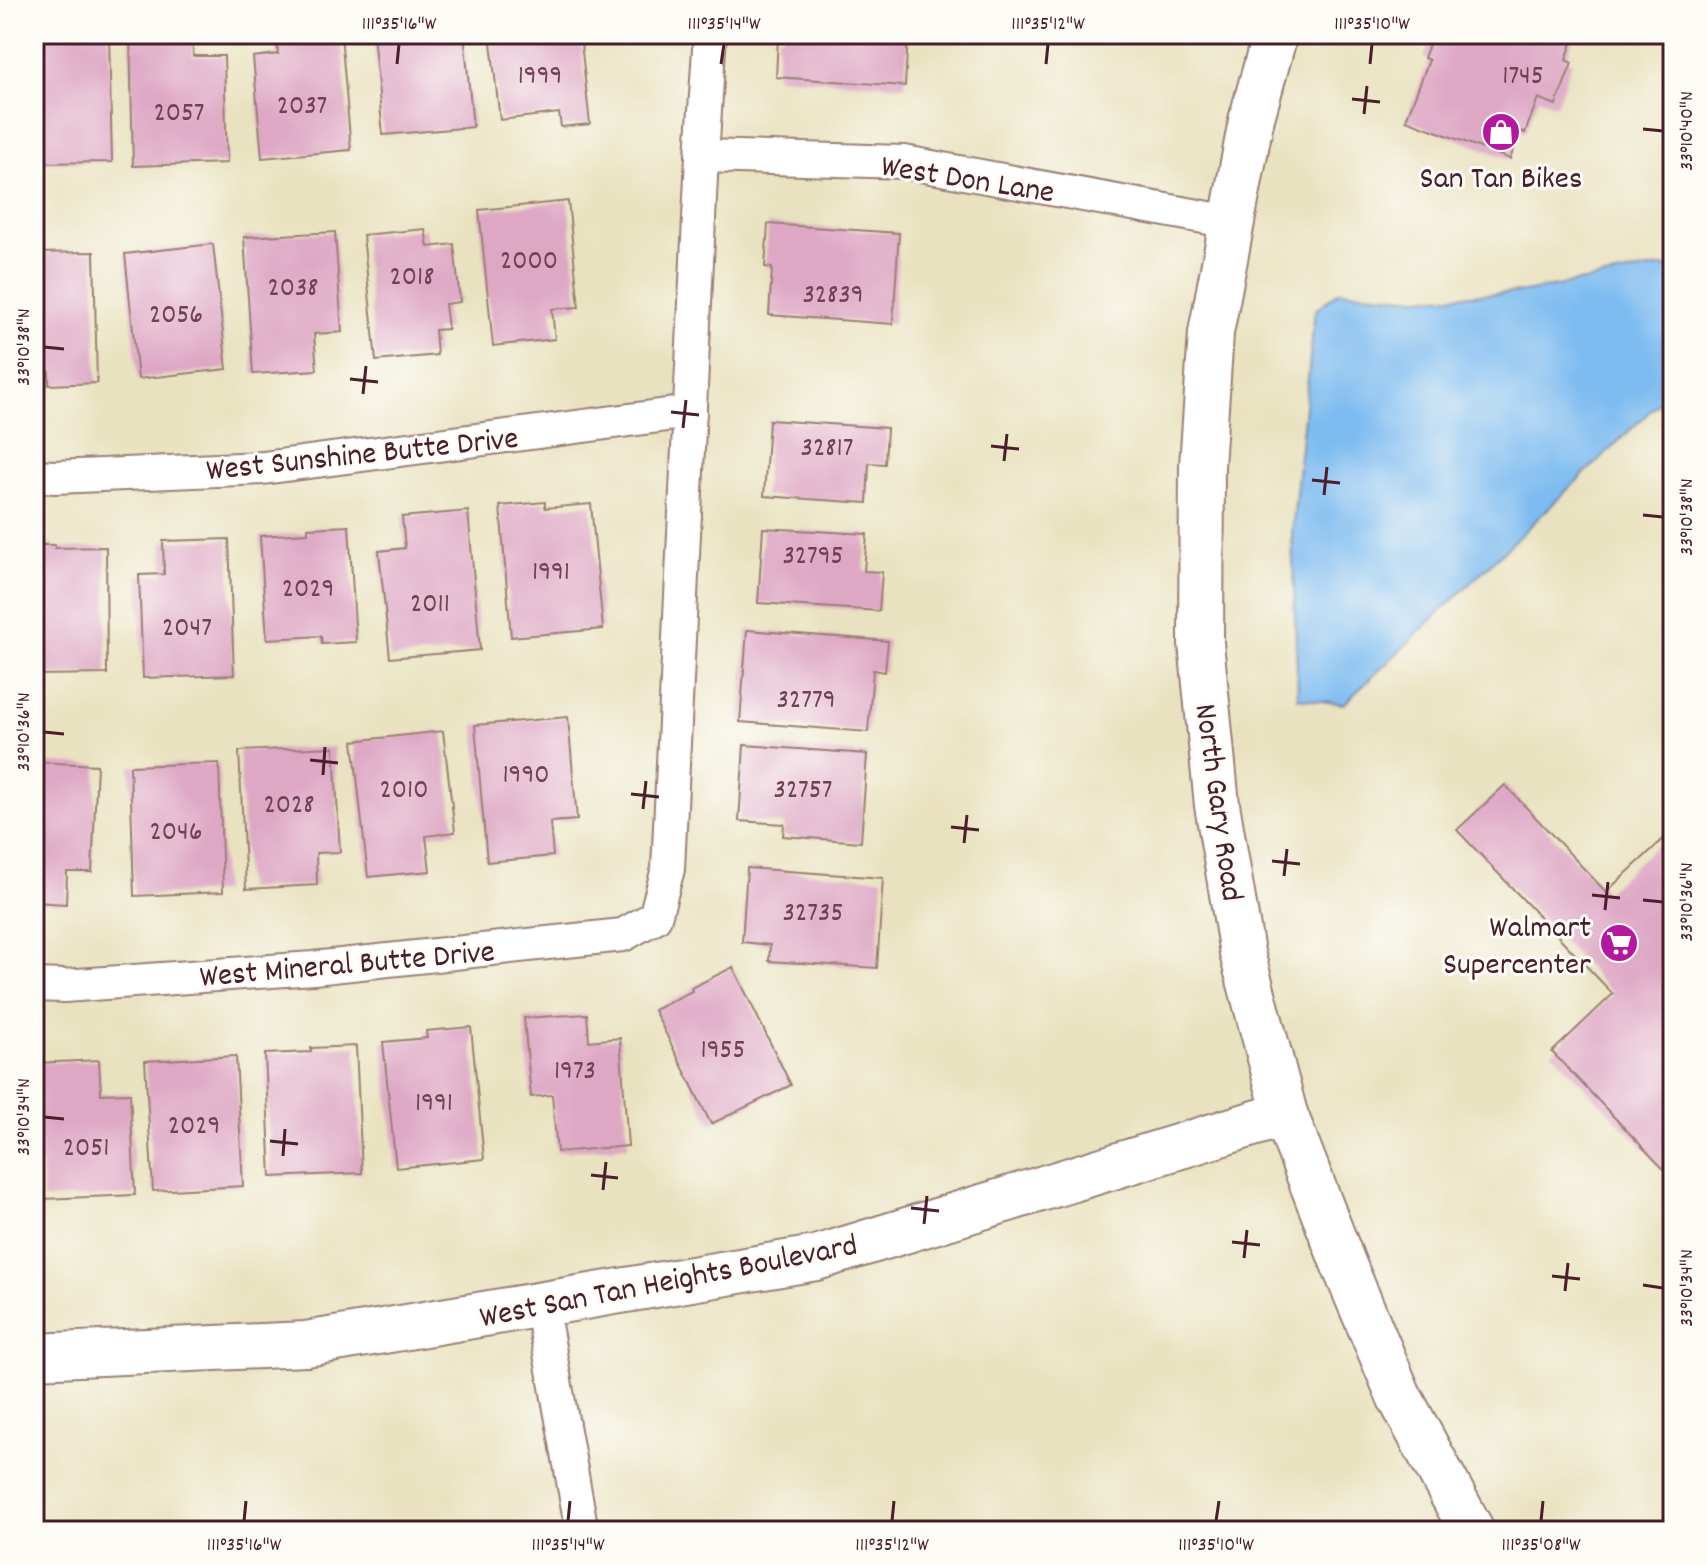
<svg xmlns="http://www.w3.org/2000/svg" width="1707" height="1565" viewBox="0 0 1707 1565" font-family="Dekko,sans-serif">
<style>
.water{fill:#7dbbf0;stroke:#646d8e;stroke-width:2}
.building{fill:#dea8c5}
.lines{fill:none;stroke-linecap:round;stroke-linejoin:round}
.street-casing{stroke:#9a8076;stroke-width:36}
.secondary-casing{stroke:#9a8076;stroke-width:48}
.street{stroke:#fff;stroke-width:32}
.secondary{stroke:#fff;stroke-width:44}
.ticks{fill:none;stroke:#4a1f2b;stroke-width:3}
.labels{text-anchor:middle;stroke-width:6;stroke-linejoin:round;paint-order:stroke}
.number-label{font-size:28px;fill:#6f4152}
.poi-label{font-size:32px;fill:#4a1f2b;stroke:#fdfcf7}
.street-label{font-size:32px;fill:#4a1f2b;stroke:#fdfcf7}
.neatline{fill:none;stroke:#4a1f2b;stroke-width:3}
.ticks-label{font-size:20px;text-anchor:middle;fill:#4a1f2b}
</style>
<rect width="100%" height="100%" fill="#fdfcf7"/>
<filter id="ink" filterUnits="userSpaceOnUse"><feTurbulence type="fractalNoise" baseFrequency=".0125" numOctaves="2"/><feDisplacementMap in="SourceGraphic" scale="16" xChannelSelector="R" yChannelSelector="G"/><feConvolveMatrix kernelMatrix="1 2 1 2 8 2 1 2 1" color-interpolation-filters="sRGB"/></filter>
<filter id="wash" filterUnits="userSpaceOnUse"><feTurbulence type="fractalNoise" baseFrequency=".006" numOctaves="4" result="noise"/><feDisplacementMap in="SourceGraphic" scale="32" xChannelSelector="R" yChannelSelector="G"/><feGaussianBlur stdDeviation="1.8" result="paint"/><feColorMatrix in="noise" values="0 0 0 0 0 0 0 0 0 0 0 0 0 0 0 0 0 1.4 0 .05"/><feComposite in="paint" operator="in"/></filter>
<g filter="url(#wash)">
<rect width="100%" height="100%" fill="#e9e2c0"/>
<polygon class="water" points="1660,267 1673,268 1673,389 1344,704 1298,698 1292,532 1315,310 1340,291 1418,298 1524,292"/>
<g id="blocks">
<g class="building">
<polygon points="66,34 109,34 112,162 34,163 34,39 66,38"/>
<polygon points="130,34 193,34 193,56 224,56 227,163 133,166"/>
<polygon points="276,34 341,34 351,150 262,158 253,57 278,54"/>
<polygon points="373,34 464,34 473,127 383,135"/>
<polygon points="490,34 580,34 590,124 561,127 559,113 500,120"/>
<polygon points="782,34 908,34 905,86 776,77 778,37 782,37"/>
<polygon points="1433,34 1575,34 1566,60 1572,63 1556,105 1538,98 1525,133 1521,131 1510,159 1406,120 1429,60 1424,58"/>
<polygon points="568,201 579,307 552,309 555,339 493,346 479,210"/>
<polygon points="768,224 899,233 893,324 769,315 772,268 765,267"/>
<polygon points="425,229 428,247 454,244 460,302 445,304 448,329 435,330 437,355 376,361 363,235"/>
<polygon points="335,232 342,332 314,334 317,370 253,374 244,237"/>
<polygon points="213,244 227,369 138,379 125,254"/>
<polygon points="94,252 97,383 49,385 49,371 34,371 34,253"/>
<polygon points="769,420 887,428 885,464 869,463 867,503 764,496"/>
<polygon points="545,502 545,508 591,504 603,629 511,637 500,506"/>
<polygon points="468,511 480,650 390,658 379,551 405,548 402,517"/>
<polygon points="349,526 356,642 322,644 321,636 267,639 260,536 308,533 308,528"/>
<polygon points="763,528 867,534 864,571 882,572 879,611 758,603"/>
<polygon points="229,539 234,675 143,678 139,575 164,574 163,541"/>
<polygon points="34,545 55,545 55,548 106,547 107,674 34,675"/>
<polygon points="747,630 888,641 885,672 873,670 868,732 740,722"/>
<polygon points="568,717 577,820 550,822 553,856 487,862 475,725"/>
<polygon points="443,731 455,832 426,836 430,871 368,877 353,741"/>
<polygon points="744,745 867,754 861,842 783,836 784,824 739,821"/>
<polygon points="334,747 340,852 316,853 317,885 246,889 239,751"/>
<polygon points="34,762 97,765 92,872 67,872 66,904 34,902"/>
<polygon points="219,763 223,892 134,896 130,766"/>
<polygon points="1505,785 1606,892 1673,830 1673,1179 1552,1052 1613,994 1457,830"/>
<polygon points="747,868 883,878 877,968 769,961 770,945 742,942"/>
<polygon points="733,967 791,1085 711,1124 654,1010 692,991 691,988"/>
<polygon points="587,1014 589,1041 620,1038 628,1146 557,1152 552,1095 531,1097 524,1018"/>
<polygon points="471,1027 484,1159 396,1168 383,1042 427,1038 426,1031"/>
<polygon points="356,1046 362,1173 271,1177 265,1054 311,1052 311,1048"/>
<polygon points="236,1056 243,1186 153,1191 145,1061"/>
<polygon points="99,1060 101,1094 130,1093 135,1195 43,1199 36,1063"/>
</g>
</g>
</g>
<g filter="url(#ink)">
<use href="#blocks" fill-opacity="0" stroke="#9a8076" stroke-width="2"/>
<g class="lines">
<g class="street-casing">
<g id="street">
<polyline points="702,156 904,162 1231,222"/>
<polyline points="34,476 55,477 263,468 690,412"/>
<polyline points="34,985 64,986 313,968 623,935 655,917 668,869 702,156 710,34"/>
<polyline points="541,1303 582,1531"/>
</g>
</g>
<g class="secondary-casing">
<g id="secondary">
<polyline points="1275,34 1251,121 1211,333 1202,466 1201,643 1217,805 1242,953 1285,1114 1343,1263 1399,1396 1472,1531"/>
<polyline points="34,1356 306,1344 816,1258 1285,1114"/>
</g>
</g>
<use href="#street" class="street"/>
<use href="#secondary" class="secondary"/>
</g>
</g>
<path class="ticks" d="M 397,64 L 399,44M 721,64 L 724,44M 1046,64 L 1048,44M 1370,64 L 1372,44M 1352,99 L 1380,102M 1364,114 L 1367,86M 1643,129 L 1663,131M 44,347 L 64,349M 350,379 L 378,382M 363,394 L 366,366M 671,412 L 699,415M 683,428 L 686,400M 991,446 L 1019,449M 1004,461 L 1007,434M 1312,480 L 1340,483M 1324,495 L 1327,467M 1643,515 L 1663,517M 44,732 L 64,734M 310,760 L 338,763M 323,775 L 325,747M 631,794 L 659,797M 643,809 L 646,781M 951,827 L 979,830M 964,843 L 967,815M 1272,861 L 1300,864M 1284,876 L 1287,849M 1592,895 L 1620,898M 1643,900 L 1663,902M 1605,910 L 1608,882M 44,1117 L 64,1119M 270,1141 L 298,1144M 283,1156 L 285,1129M 591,1175 L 618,1178M 603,1190 L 606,1162M 911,1208 L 939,1211M 924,1224 L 927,1196M 1232,1242 L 1260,1245M 1244,1258 L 1247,1230M 1552,1276 L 1580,1279M 1643,1285 L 1663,1288M 1565,1291 L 1568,1263M 244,1521 L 246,1501M 568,1521 L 570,1501M 892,1521 L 894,1501M 1216,1521 L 1219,1501M 1541,1521 L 1543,1501"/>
<defs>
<g id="shop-disc" transform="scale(2)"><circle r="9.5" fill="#b5179e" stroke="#fdfcf7"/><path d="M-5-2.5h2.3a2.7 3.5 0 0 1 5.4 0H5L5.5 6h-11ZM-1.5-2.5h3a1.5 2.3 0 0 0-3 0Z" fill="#fff"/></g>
<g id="supermarket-disc" transform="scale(2)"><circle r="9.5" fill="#b5179e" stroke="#fdfcf7"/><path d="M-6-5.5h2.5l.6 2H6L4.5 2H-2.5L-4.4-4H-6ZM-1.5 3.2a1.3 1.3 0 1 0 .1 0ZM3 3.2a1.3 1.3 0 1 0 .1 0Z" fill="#fff"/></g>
</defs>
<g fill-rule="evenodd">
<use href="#shop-disc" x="1501" y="132"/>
<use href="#supermarket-disc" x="1619" y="943"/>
</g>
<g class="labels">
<g class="number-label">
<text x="540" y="83">1999</text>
<text x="1523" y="83">1745</text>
<text x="302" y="113">2037</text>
<text x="179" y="120">2057</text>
<text x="529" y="268">2000</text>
<text x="412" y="284">2018</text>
<text x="293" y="295">2038</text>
<text x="833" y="302">32839</text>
<text x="176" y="322">2056</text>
<text x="827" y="455">32817</text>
<text x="813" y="563">32795</text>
<text x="551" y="579">1991</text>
<text x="308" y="596">2029</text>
<text x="430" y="611">2011</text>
<text x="187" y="635">2047</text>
<text x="806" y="707">32779</text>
<text x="526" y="782">1990</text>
<text x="404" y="797">2010</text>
<text x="803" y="797">32757</text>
<text x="289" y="812">2028</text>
<text x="176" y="839">2046</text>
<text x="813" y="920">32735</text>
<text x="723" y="1057">1955</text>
<text x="575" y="1078">1973</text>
<text x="434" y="1110">1991</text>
<text x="194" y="1133">2029</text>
<text x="86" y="1155">2051</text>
</g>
<g class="poi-label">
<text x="1501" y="187">San Tan Bikes</text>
<text x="1591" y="936" text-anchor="end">Walmart<tspan x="1591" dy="37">Supercenter</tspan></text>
</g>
<g class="street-label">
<text transform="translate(968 177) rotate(9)" y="11">West Don Lane</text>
<text transform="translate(362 452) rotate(-6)" y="11">West Sunshine Butte Drive</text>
<text transform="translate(1221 802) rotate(82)" y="11">North Gary Road</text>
<text transform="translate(347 962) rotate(-5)" y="11">West Mineral Butte Drive</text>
<text transform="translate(668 1279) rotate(-11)" y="11">West San Tan Heights Boulevard</text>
</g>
</g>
<rect width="1707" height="1565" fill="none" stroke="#fdfcf7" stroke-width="88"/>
<rect x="44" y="44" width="1619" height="1477" class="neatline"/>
<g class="ticks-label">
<text x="399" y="29">111°35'16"W</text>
<text x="724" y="29">111°35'14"W</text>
<text x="1048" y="29">111°35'12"W</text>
<text x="1372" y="29">111°35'10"W</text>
<text transform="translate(1685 131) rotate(-90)" y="7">33°10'40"N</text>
<text transform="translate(22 347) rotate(-90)" y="7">33°10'38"N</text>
<text transform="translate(1685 517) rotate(-90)" y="7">33°10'38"N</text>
<text transform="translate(22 732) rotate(-90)" y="7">33°10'36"N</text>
<text transform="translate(1685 902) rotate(-90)" y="7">33°10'36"N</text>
<text transform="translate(22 1117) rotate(-90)" y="7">33°10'34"N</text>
<text transform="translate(1685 1288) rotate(-90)" y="7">33°10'34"N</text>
<text x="244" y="1550">111°35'16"W</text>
<text x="568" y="1550">111°35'14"W</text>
<text x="892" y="1550">111°35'12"W</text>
<text x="1216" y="1550">111°35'10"W</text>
<text x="1541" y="1550">111°35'08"W</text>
</g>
</svg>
